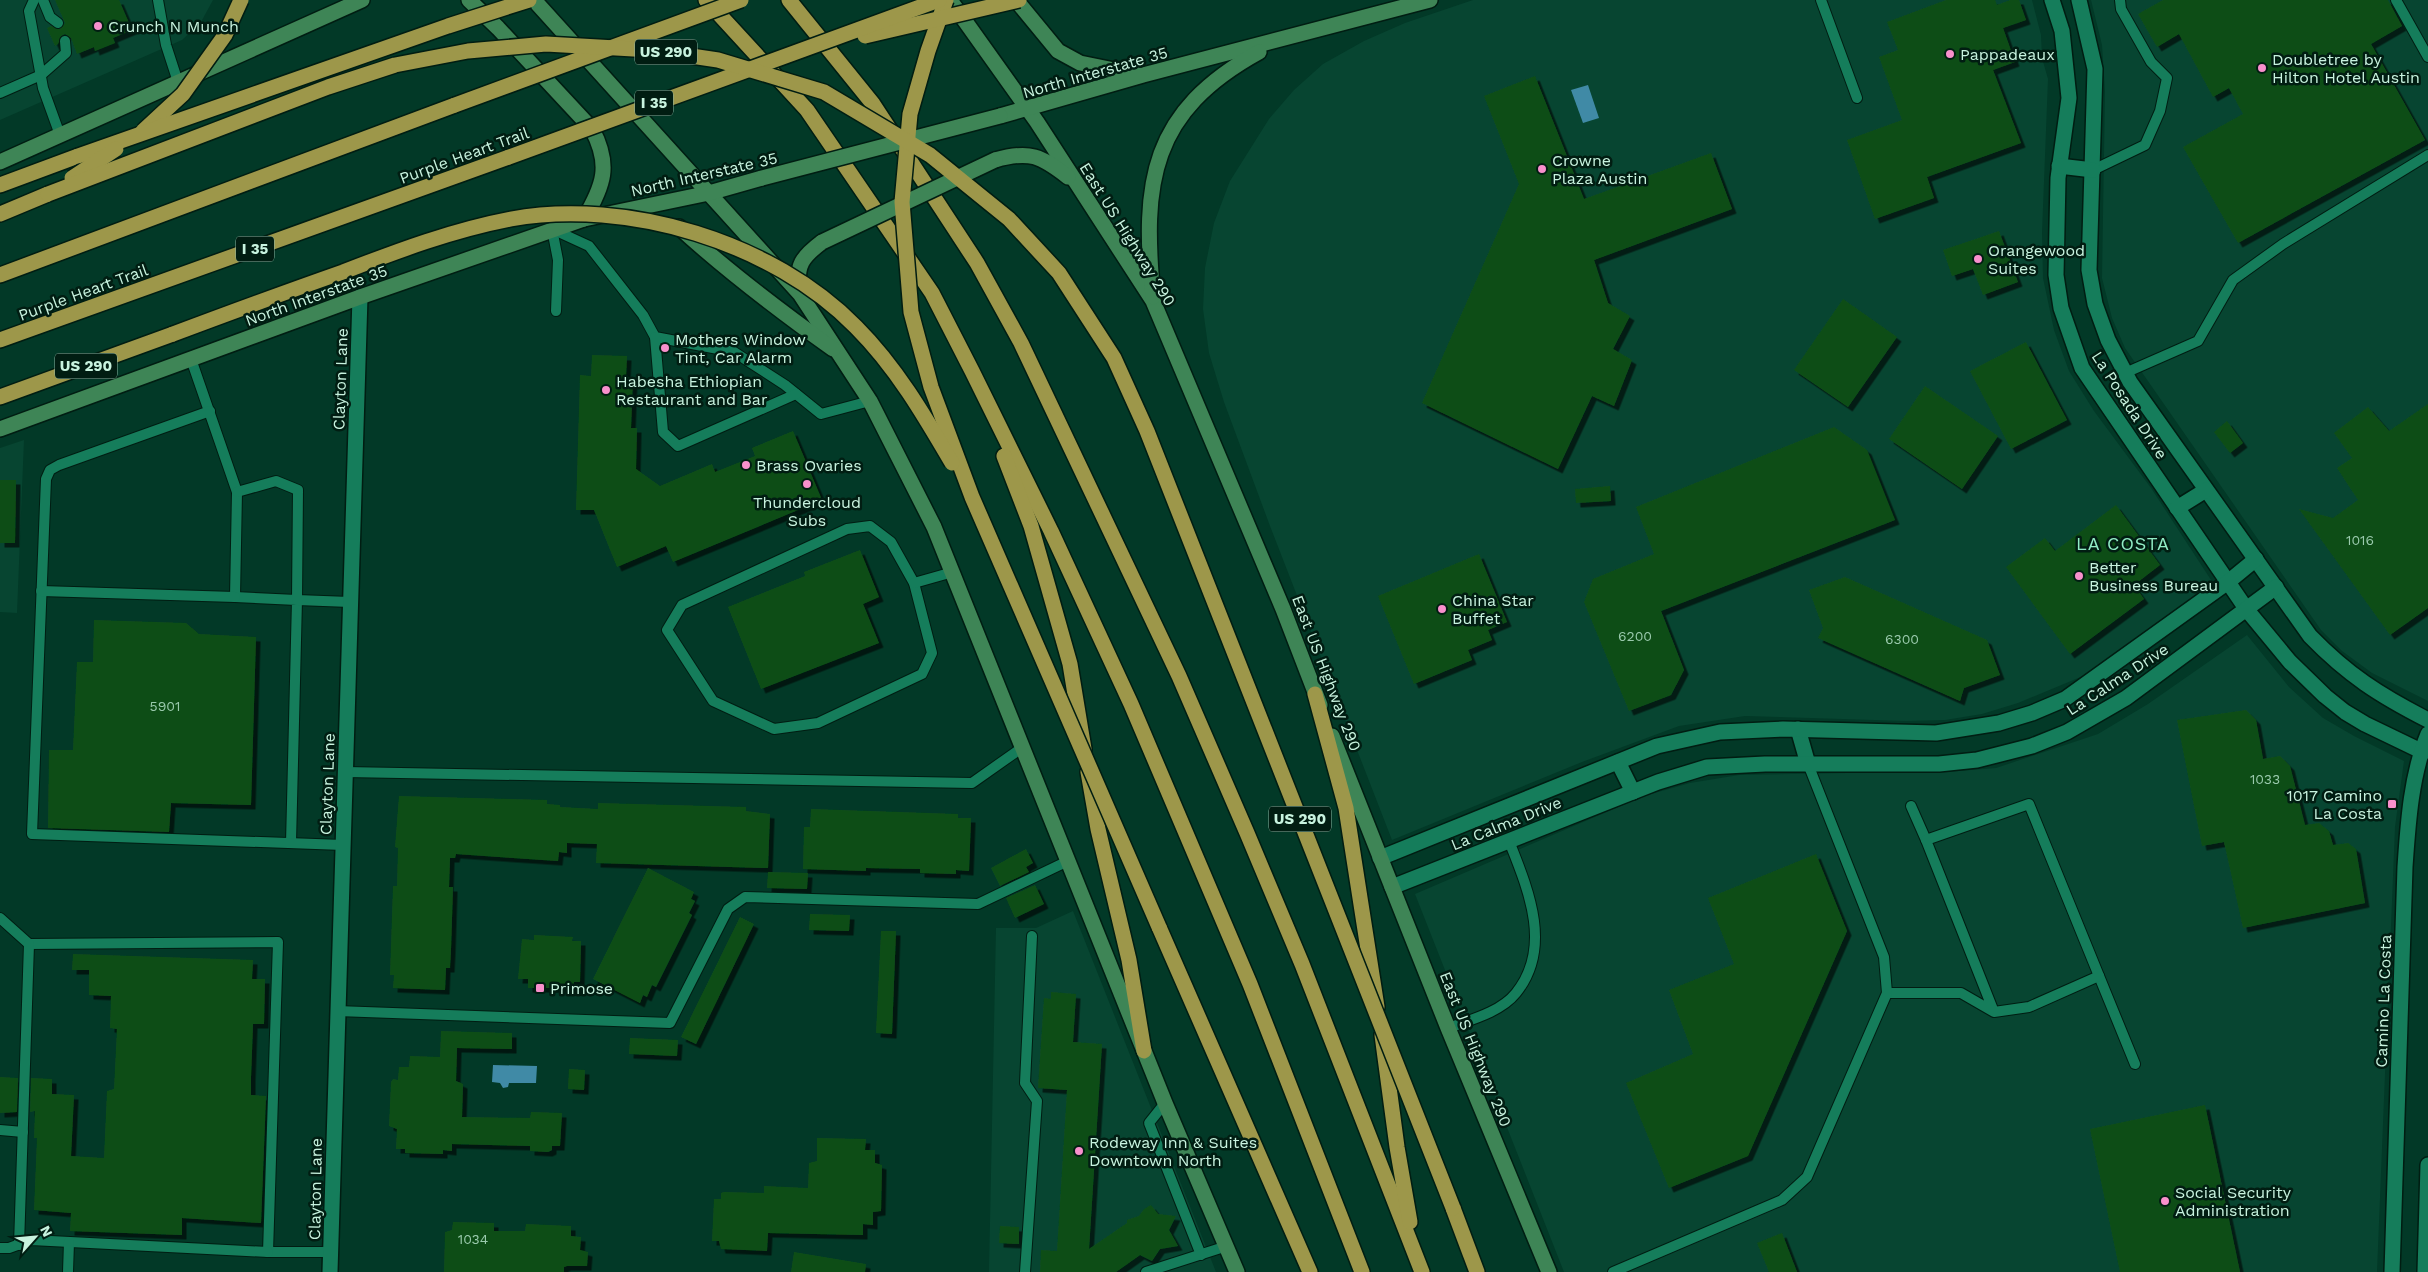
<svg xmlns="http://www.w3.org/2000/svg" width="2428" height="1272" viewBox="0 0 2428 1272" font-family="'Work Sans',sans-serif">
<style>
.built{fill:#074531}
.water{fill:#408aa6}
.building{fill:#104e18;filter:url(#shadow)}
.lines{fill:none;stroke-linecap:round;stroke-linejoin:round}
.service-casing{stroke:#011d12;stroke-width:12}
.minor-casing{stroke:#011d12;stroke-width:18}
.tertiary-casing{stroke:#011d12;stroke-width:18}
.secondary-casing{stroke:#011d12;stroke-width:18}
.motorway-casing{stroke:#011d12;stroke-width:18}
.service{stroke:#157d5b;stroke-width:10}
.minor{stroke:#157d5b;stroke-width:15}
.tertiary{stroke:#157d5b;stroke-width:15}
.secondary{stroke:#3e8556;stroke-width:15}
.motorway{stroke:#9d974a;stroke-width:15}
.secondary-bridge-casing{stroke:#011d12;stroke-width:18;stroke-linecap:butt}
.motorway-bridge-casing{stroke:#011d12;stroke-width:18;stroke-linecap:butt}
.secondary-bridge{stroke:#3e8556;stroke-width:15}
.motorway-bridge{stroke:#9d974a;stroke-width:15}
.poi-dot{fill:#f890cc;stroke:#011d12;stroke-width:2}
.labels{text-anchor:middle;stroke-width:5;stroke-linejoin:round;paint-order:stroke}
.number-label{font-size:14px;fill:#9acaad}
.shield{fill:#011d12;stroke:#8cb3a2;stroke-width:1}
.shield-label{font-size:15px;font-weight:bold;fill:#c8f3df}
.poi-label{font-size:16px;fill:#c8f3df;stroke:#011d12;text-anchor:start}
.street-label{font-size:16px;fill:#c8f3df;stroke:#011d12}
.neighbourhood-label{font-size:18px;letter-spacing:1px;fill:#91edc6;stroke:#011d12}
</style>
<defs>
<filter id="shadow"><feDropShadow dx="4.5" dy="4.5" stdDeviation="0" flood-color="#0009"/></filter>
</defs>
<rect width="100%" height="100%" fill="#023927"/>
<g class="built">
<polygon points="0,0 213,0 201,22 182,40 0,120"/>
<polygon points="1473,0 2032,0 2041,35 2042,58 2048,79 2042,233 2043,278 2054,330 2069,371 2094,411 2151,488 2213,583 2083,676 2018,703 1982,714 1945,720 1906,721 1745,716 1679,726 1582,762 1392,840 1270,526 1224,402 1209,353 1203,309 1205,268 1214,223 1230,181 1269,119 1294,90 1323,64 1364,41 1405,23"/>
<polygon points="2091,0 2428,0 2428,701 2372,673 2342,651 2321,630 2125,348 2112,318 2102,278 2105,91 2102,45"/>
<polygon points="24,440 17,613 0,612 0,448"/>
<polygon points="2247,635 2289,687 2323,718 2354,736 2404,761 2395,827 2377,1272 1564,1272 1415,894 1644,796 1690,783 1739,775 1958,771 1996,768 2098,734 2148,704"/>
<polygon points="1073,911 1216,1272 989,1272 996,928 1036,928"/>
</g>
<g class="water">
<polygon points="1588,85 1599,118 1583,123 1571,90"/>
<polygon points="493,1065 537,1066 536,1083 509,1083 508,1087 503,1088 500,1083 492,1082"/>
</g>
<g class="building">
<polygon points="55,0 119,0 132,30 113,38 115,43 95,51 94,47 77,54 71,38 65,34 61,36 58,44 55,46 47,28 51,26 60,29 65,23"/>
<polygon points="1946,0 1995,0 1997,5 2010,0 2019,0 2026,20 2003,28 2015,62 1993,70 2021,143 1927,177 1934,198 1875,219 1847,140 1902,120 1879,57 1898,50 1887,22"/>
<polygon points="2163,0 2388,0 2402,26 2371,44 2425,140 2238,243 2183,147 2243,114 2229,88 2213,97 2179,34 2157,47 2138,14"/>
<polygon points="1535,76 1584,199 1711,153 1732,209 1594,260 1608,303 1630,316 1613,349 1632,360 1614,406 1592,396 1558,469 1422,403 1519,184 1484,96"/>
<polygon points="1999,231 2018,282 1983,295 1973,269 1952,276 1943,250"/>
<polygon points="1843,299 1897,337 1848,407 1794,370"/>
<polygon points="2026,342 2067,420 2011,449 1970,371"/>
<polygon points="592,355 627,356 626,377 633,377 631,428 637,428 636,469 660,486 712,464 715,472 755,456 752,448 793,431 822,500 673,562 666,546 617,567 594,510 576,510 580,375 591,376"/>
<polygon points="1925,386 1998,436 1962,489 1889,439"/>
<polygon points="2428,404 2428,608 2390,635 2299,509 2333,518 2358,500 2337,468 2352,458 2334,433 2368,407 2389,431"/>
<polygon points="2227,421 2243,443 2230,453 2214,432"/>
<polygon points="1834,427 1867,450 1895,520 1661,611 1684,670 1671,695 1629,711 1584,602 1593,579 1654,554 1636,507"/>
<polygon points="0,480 16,480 15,543 0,543"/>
<polygon points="1610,486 1611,501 1576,503 1575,489"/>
<polygon points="2116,505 2160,565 2134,585 2144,599 2070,654 2006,567 2045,538 2055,551"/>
<polygon points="860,550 879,597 863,604 879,643 761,689 728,607 805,576 804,572"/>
<polygon points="1479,554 1507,622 1488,630 1492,640 1468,650 1472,660 1414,684 1378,596"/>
<polygon points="1845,577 1987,640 2000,675 1964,688 1960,701 1818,638 1823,628 1809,590"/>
<polygon points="94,620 186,623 199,634 256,637 251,805 171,803 169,832 48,828 49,750 73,750 77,662 93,662"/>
<polygon points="2246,710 2256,720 2263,759 2280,756 2290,766 2305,825 2319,823 2329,831 2333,845 2348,843 2356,849 2365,903 2243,928 2224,842 2202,846 2177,720"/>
<polygon points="399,796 547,800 547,804 560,805 560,807 598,809 598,803 746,807 746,811 770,814 768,868 596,863 597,844 567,843 567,853 559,852 558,861 456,854 455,858 450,858 449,887 453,887 451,949 450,968 446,968 445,990 393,988 394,975 390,975 393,886 397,886 398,848 395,847"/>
<polygon points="811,809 958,814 958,818 971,818 969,871 956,870 956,874 920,873 920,869 866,868 866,871 803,869 804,827 810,827"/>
<polygon points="1026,849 1033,863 1026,867 1029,872 1000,886 991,868"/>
<polygon points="1816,854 1847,931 1748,1156 1669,1188 1626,1083 1693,1054 1669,990 1734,964 1708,898"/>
<polygon points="648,868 694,892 691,899 695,901 689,913 692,915 656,987 652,985 647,997 643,995 640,1003 593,979"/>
<polygon points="768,872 808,873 807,889 767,888"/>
<polygon points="1035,885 1044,904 1015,918 1006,898"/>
<polygon points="810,914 850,915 849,931 809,930"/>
<polygon points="740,917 754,924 696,1044 681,1037"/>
<polygon points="881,931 896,931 892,1034 876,1033"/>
<polygon points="534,935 573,937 572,941 581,941 580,982 574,982 574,988 528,988 528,979 518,979 522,939 534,940"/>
<polygon points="73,954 253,960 252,979 265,979 264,1024 253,1024 251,1077 251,1095 266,1096 261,1223 182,1218 182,1235 70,1231 71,1213 34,1210 37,1138 34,1138 35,1111 30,1112 31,1078 52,1079 52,1094 74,1095 71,1156 104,1158 107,1091 114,1089 117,1029 110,1028 111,996 89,995 89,970 72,970"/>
<polygon points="1051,992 1076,994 1073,1042 1102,1044 1089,1249 1127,1223 1127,1220 1139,1216 1144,1209 1151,1205 1158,1214 1176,1216 1169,1230 1178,1246 1160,1249 1152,1261 1140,1255 1116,1272 1040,1272 1041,1250 1057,1251 1067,1090 1038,1088 1044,998 1051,999"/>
<polygon points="441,1031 512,1033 512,1049 457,1048 456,1081 463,1084 462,1117 530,1118 531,1112 562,1113 560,1146 552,1146 552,1150 548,1152 530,1151 530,1146 452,1144 452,1151 443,1150 443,1154 405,1153 405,1149 396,1149 397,1129 389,1126 391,1082 393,1079 398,1080 399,1067 409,1067 410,1056 440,1057"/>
<polygon points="630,1038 678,1040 677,1056 629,1054"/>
<polygon points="569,1069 585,1070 584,1090 568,1089"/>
<polygon points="0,1077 18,1078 17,1112 0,1113"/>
<polygon points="2205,1105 2240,1272 2120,1272 2090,1129"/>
<polygon points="817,1138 866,1139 865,1150 875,1150 875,1163 882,1165 881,1211 873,1212 873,1225 863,1224 863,1235 768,1233 767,1251 721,1249 719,1241 712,1241 714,1199 721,1199 721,1193 724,1192 764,1193 764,1186 808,1188 809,1163 817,1161"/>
<polygon points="453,1222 494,1223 494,1231 525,1231 526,1224 571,1226 571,1236 581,1237 580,1250 588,1252 587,1266 567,1266 564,1267 564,1272 444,1272 445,1232 452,1230"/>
<polygon points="1000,1226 1019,1227 1019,1244 999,1243"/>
<polygon points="1782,1233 1797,1272 1769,1272 1757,1243"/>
<polygon points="794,1252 866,1264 865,1272 791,1272"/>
</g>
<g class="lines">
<g class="service-casing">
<g id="service">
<polyline points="34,0 29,11 43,88 60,135"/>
<polyline points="43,0 50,17 58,23"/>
<polyline points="158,0 166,45 178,82"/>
<polyline points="1821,0 1857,98"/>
<polyline points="2396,0 2428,57"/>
<polyline points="0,93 41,75 66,53 65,41"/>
<polyline points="2093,170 2145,145 2160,111 2167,78 2151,62 2121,9 2120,0"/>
<polyline points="552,229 589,246 643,315 655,337 734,352 785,385 821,414 870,401"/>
<polyline points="552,229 558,260 556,311"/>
<polyline points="655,337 663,432 678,446 796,394"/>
<polyline points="191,359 237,492 235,597 297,600 291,843"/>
<polyline points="2125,373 2198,341 2233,280 2283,244 2428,155"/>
<polyline points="210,411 59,465 50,470 46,479 32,834 343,845"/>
<polyline points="237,492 276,481 298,490 297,600 350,602"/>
<polygon points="870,526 891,542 914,583 932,653 922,674 818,723 774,729 713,701 667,630 682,605 847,529"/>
<polyline points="914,583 953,572"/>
<polyline points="41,591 235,597"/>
<polyline points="345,772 972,783 1023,747"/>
<polyline points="1911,806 1926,840"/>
<polyline points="0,918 29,944 278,942 268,1252 330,1252"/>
<polyline points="2099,976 2135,1064"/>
<polyline points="1887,993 1961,993 1994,1012 2029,1007 2099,976 2029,804 1926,840 1994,1012"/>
<polyline points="337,1011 670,1023 728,909 745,897 978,904 1068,861"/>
<path d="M 1448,1028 C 1470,1020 1501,1012 1516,993 C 1553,947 1528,889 1509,841"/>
<polyline points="1165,1103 1149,1123 1201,1255"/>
<polyline points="0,1130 23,1132"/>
<polyline points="19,1245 29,944"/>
<polyline points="0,1248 9,1248 31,1240 268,1252"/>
<polyline points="68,1272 69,1242"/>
<polyline points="1025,1272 1037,1101 1025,1083 1032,936"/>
<polyline points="1146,1272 1227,1246"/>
<polyline points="1613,1272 1782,1200 1807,1177 1887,993 1884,957 1808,764"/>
</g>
</g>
<g class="minor-casing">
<g id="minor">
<polyline points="2052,0 2062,31 2069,98 2058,178 2056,275 2061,308 2082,368 2247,610 2290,662 2325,696 2345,712 2365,724 2421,751 2428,751"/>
<path d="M 2079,0 L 2095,69 L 2089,270 L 2095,304 L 2108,340 L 2130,382 L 2310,636 C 2348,675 2379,695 2428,720"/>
<polyline points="2059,166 2093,170"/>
<polyline points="2177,508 2206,490"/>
<polyline points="1798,729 1808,764"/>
<polyline points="1618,762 1633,792"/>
<polyline points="1380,858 1657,746 1720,732 1783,729 1936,733 1999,723 2032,713 2065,699 2228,582 2256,559"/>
<polyline points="1392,887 1658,782 1707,767 1765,764 1939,764 1977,760 2032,746 2067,732 2126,698 2276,587"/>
<polyline points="330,1272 360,297"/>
</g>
</g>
<g class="tertiary-casing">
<g id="tertiary">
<path d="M 2392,1272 L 2405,867 C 2408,823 2411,775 2428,734"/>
<polyline points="2425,1272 2428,1165"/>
</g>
</g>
<g class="secondary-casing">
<g id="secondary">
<path d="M 469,0 L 498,28 L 592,129 C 611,165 604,185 584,219"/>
<polyline points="534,0 800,294 870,401 934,527 1165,1103 1237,1272"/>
<polyline points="950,0 1037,122 1153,301 1283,609 1320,705"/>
<polyline points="1016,0 1058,51 1080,63 1139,75"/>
<polyline points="1000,116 1143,75 1430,0"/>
<path d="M 995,160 C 1030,150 1041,156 1068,177"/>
<polyline points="0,162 362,0"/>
<path d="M 679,227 C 727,271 780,311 833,349"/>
<path d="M 799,290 C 796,265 802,257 822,242"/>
<path d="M 1153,297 C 1142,182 1150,112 1259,52"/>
<polyline points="0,429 360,297 584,219 709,193 762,178"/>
<polyline points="1332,736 1448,1028 1549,1272"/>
</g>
</g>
<g class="motorway-casing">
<g id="motorway">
<polyline points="706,0 807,110 932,293 972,371 1051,531 1131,704 1250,984 1362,1272"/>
<polyline points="789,0 873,104 977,263 1021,343 1179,676 1247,833 1302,964 1422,1272"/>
<polyline points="0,185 78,156"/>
<polyline points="0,214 48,194"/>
<polyline points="0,275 455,105"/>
<polyline points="0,340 509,157"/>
<polyline points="0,397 173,334"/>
<polyline points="1004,456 1031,526 1070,664 1084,749"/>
<polyline points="1315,694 1346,808 1377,1007"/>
<polyline points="1088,772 1098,829 1129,960 1144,1051"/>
<polyline points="1159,927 1310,1272"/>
<polyline points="1382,1035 1397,1147 1410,1222"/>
<polyline points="1453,1208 1477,1272"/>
</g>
</g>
<use href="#service" class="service"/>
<use href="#minor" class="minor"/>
<use href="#tertiary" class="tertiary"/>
<use href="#secondary" class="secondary"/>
<use href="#motorway" class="motorway"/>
<g class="secondary-bridge-casing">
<g id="secondary-bridge">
<polyline points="762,178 1000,116"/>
<polyline points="822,242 995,160"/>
</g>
</g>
<g class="motorway-bridge-casing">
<g id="motorway-bridge">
<polyline points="946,0 928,51 910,114 902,202 911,312 931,387 972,497 1159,927"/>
<polyline points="865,36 1019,0"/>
<polyline points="455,105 741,0"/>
<polyline points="143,131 183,94 225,35 241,0"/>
<polyline points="78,156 448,26 529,0"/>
<polyline points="509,157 939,0"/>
<polyline points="72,178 116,149"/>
<polyline points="48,194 328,87 395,65 468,51 546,44 651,50 718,60 824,92 930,155 1009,219 1059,273 1114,358 1147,431 1453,1208"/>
<path d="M 173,334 C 229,313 286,292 343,272 C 397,251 453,230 511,219 C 627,198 773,242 856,327 C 896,367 924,415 952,463"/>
</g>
</g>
<use href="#secondary-bridge" class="secondary-bridge"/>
<use href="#motorway-bridge" class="motorway-bridge"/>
</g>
<g class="poi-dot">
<circle cx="98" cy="26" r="5"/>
<circle cx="1950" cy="54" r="5"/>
<circle cx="2262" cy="68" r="5"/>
<circle cx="1542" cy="169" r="5"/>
<circle cx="1978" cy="259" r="5"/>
<circle cx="665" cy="348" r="5"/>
<circle cx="606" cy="390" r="5"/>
<circle cx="746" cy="465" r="5"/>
<circle cx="807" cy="484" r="5"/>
<circle cx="2079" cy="576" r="5"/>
<circle cx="1442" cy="609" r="5"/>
<rect x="2387" y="799" width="10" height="10" rx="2.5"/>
<rect x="535" y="983" width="10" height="10" rx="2.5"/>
<circle cx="1079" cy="1151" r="5"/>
<circle cx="2165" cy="1201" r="5"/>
</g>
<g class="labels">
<g class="number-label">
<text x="2360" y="545">1016</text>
<text x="1635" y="641">6200</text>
<text x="1902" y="644">6300</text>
<text x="165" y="711">5901</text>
<text x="2265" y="784">1033</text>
<text x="473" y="1244">1034</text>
</g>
<g class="shield">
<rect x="635" y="39.5" width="62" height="25" rx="4"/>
<rect x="635" y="90.5" width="38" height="25" rx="4"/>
<rect x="236" y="236.5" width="38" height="25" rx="4"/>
<rect x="55" y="353.5" width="62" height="25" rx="4"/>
<rect x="1269" y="806.5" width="62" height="25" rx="4"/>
</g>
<g class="shield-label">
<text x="666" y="57">US 290</text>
<text x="654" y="108">I 35</text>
<text x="255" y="254">I 35</text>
<text x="86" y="371">US 290</text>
<text x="1300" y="824">US 290</text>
</g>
<g class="poi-label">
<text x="108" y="32">Crunch N Munch</text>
<text x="1960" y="60">Pappadeaux</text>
<text x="2272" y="65">Doubletree by<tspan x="2272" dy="18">Hilton Hotel Austin</tspan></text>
<text x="1552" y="166">Crowne<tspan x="1552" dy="18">Plaza Austin</tspan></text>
<text x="1988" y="256">Orangewood<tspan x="1988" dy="18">Suites</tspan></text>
<text x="675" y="345">Mothers Window<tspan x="675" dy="18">Tint, Car Alarm</tspan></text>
<text x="616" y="387">Habesha Ethiopian<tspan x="616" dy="18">Restaurant and Bar</tspan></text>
<text x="756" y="471">Brass Ovaries</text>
<text x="807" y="508" text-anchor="middle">Thundercloud<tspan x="807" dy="18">Subs</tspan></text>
<text x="2089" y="573">Better<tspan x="2089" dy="18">Business Bureau</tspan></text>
<text x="1452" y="606">China Star<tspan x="1452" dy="18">Buffet</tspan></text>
<text x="2382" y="801" text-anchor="end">1017 Camino<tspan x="2382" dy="18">La Costa</tspan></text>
<text x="550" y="994">Primose</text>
<text x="1089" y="1148">Rodeway Inn &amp; Suites<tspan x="1089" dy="18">Downtown North</tspan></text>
<text x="2175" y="1198">Social Security<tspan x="2175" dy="18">Administration</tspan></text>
</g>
<g class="street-label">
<text transform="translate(1095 72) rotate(-16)" y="6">North Interstate 35</text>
<text transform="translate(464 155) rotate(-20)" y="6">Purple Heart Trail</text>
<text transform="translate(704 174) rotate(-13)" y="6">North Interstate 35</text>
<text transform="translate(1128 234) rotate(58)" y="6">East US Highway 290</text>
<text transform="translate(83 292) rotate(-20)" y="6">Purple Heart Trail</text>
<text transform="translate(316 295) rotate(-20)" y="6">North Interstate 35</text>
<text transform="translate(340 379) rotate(-88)" y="6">Clayton Lane</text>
<text transform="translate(2130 405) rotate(57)" y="6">La Posada Drive</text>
<text transform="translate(1327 673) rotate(69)" y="6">East US Highway 290</text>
<text transform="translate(2117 679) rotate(-33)" y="6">La Calma Drive</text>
<text transform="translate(327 784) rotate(-88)" y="6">Clayton Lane</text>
<text transform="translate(1506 823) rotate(-22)" y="6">La Calma Drive</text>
<text transform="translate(2383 1001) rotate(-88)" y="6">Camino La Costa</text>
<text transform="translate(1476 1049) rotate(68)" y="6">East US Highway 290</text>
<text transform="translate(315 1189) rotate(-89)" y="6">Clayton Lane</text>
</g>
<g class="neighbourhood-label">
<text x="2123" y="550">LA COSTA</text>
</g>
</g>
<g transform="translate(35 1237) rotate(63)" stroke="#011d12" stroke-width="4" paint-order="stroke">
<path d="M0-4L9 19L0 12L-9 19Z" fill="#c8f3df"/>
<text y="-8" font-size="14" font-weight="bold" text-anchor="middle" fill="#c8f3df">N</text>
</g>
</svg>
